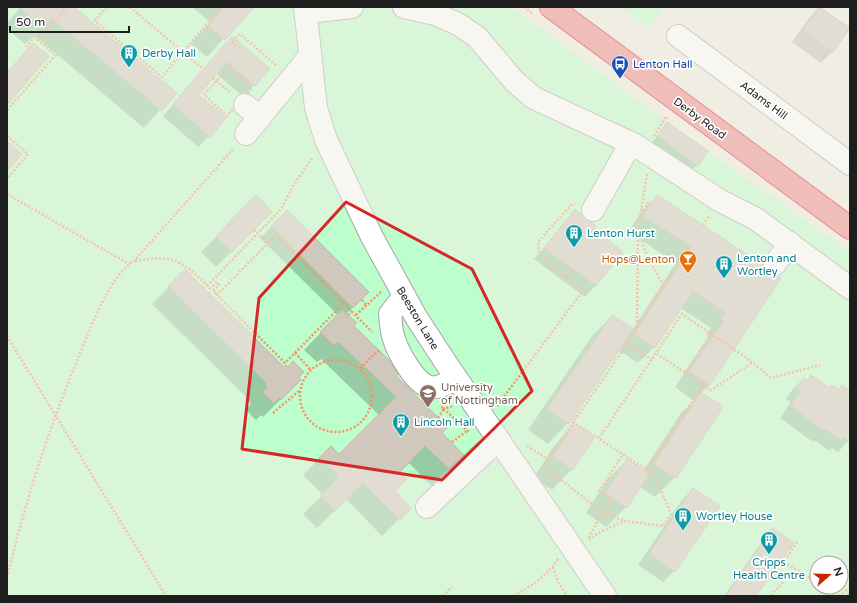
<svg xmlns="http://www.w3.org/2000/svg" width="857" height="603" viewBox="0 0 857 603" font-family="'Varela Round',sans-serif">
<style>
.park{fill:#bcfecc;fill-rule:evenodd}
.shadow{fill:#0003}
.building{fill:#d0c8bc;stroke:#c2b7a4}
.lines{fill:none;stroke-linecap:round;stroke-linejoin:round}
.minor-casing{stroke:#a5a5a5;stroke-width:24}
.highway-casing{stroke:#e81639;stroke-width:24}
.path{stroke:#ff8f64;stroke-width:2.5;stroke-dasharray:2 2;stroke-linecap:butt}
.minor{stroke:#fff;stroke-width:22}
.highway{stroke:#ee8485;stroke-width:22}
.path-bridge{stroke:#ff8f64;stroke-width:2.5;stroke-dasharray:2 2;stroke-linecap:butt}
.marked{fill:none;stroke:#d62828;stroke-width:3;stroke-linejoin:round}
.labels{text-anchor:middle;stroke-width:3.5;stroke-linejoin:round;paint-order:stroke}
.culture-label{font-size:11px;fill:#0d838f;stroke:#fff;text-anchor:start}
.transit-label{font-size:11px;fill:#164399;stroke:#fff;text-anchor:start}
.street-label{font-size:11px;fill:#1e1e1e;stroke:#fff}
.food-label{font-size:11px;fill:#c56008;stroke:#fff;text-anchor:end}
.education-label{font-size:11px;fill:#785e54;stroke:#fff;text-anchor:start}
</style>
<rect width="100%" height="100%" fill="#f0eee3"/>
<g class="park">
<path d="M 7,7 L 511,7 L 664,120 L 850,252 L 850,596 L 7,596 ZM 817,563 L 841,563 L 841,587 L 817,587 Z"/>
<polygon points="620,7 664,7 649,28"/>
</g>
<g class="shadow">
<polygon points="21,7 74,7 175,93 144,128 34,35 25,44 7,29 7,23"/>
<polygon points="192,7 252,7 207,57 191,44 210,22"/>
<polygon points="820,7 849,28 832,52 821,63 792,42 809,18"/>
<polygon points="232,37 268,69 243,97 216,73 197,95 209,136 198,147 163,116"/>
<polygon points="33,44 7,104 7,72"/>
<polygon points="667,123 697,165 690,172 651,144"/>
<polygon points="657,196 767,275 779,278 709,385 701,393 675,477 655,497 640,487 626,507 606,527 586,513 607,480 627,460 643,471 681,413 694,401 675,387 709,337 706,335 711,328 680,308 654,347 638,363 618,350 568,423 548,444 528,430 592,336 612,316 632,330 676,263 628,232 642,211"/>
<polygon points="256,197 271,212 216,267 201,252"/>
<polygon points="287,211 368,292 346,314 352,326 441,433 463,455 431,486 408,462 398,472 393,491 410,508 382,536 346,499 317,528 303,514 323,495 303,475 331,447 339,455 379,415 321,359 317,362 304,350 338,315 260,238"/>
<polygon points="575,211 592,229 596,285 585,297 534,259"/>
<polygon points="185,270 284,368 300,380 263,417 261,415 256,420 246,410 251,404 249,402 250,401 152,304"/>
<polygon points="811,376 829,389 850,392 850,439 838,452 832,448 829,451 814,440 813,442 780,418 791,402 786,399 792,390 803,379 807,381"/>
<polygon points="574,425 593,438 572,469 552,490 534,477 554,446"/>
<polygon points="693,489 674,571 663,582 638,565 682,500"/>
<polygon points="772,529 756,596 724,596 765,537"/>
<polygon points="850,591 850,596 844,596"/>
</g>
<g class="building">
<polygon points="18,7 74,7 177,93 162,111 51,18 43,28"/>
<polygon points="224,7 254,7 225,40 208,26"/>
<polygon points="819,7 850,28 833,52 803,30"/>
<polygon points="232,36 270,69 255,86 227,62 217,73 199,95 226,118 210,137 173,104"/>
<polygon points="33,43 49,56 7,105 7,73"/>
<polygon points="667,122 708,151 698,166 657,136"/>
<polygon points="7,141 22,154 7,171"/>
<polygon points="256,195 272,212 232,252 216,236"/>
<polygon points="657,195 763,265 768,274 781,278 710,385 689,371 724,321 721,319 725,313 693,291 655,348 634,334 691,247 643,216"/>
<polygon points="575,209 596,226 594,229 623,252 596,286 544,248"/>
<polygon points="287,210 369,292 353,308 271,226"/>
<polygon points="185,269 284,367 286,365 288,367 293,361 304,372 299,377 301,380 281,400 279,398 274,404 262,392 267,387 265,384 266,383 168,286"/>
<polygon points="342,310 357,323 354,326 390,361 398,374 396,376 448,427 442,433 464,455 449,469 425,446 400,472 407,479 395,491 411,508 400,520 363,483 335,511 320,496 339,477 319,458 331,446 339,454 396,397 338,342 334,346 320,332"/>
<polygon points="612,315 633,329 569,424 547,409"/>
<polygon points="811,375 829,388 832,385 839,390 842,385 850,391 850,442 844,437 841,441 826,429 824,431 790,406 801,391 797,388 803,378 808,380"/>
<polygon points="701,392 723,407 676,478 654,464"/>
<polygon points="574,424 594,438 573,470 553,457"/>
<polygon points="627,459 649,474 627,508 605,493"/>
<polygon points="693,488 720,506 675,572 649,554"/>
<polygon points="772,528 794,543 756,596 726,596"/>
</g>
<g class="lines">
<g class="minor-casing">
<g id="minor">
<polyline points="305,7 316,108 326,140 372,237 416,317 444,360 605,596"/>
<polyline points="404,7 435,14 458,24 477,37 515,82 534,98 635,145 719,200 756,219 850,288"/>
<polyline points="307,12 352,7"/>
<polyline points="678,36 850,164"/>
<polyline points="245,105 260,118"/>
<polyline points="246,134 310,56"/>
<polyline points="593,210 631,143"/>
<polyline points="775,264 790,243"/>
<path d="M 404,296 L 390,314 C 391,322 391,331 394,339 C 398,352 415,384 430,387 C 438,389 449,382 456,379"/>
<polyline points="427,507 487,450 499,441"/>
</g>
</g>
<g class="highway-casing">
<polyline id="highway" points="551,7 850,228"/>
</g>
<g class="path">
<polyline points="106,7 95,21 162,77 221,7"/>
<polyline points="130,7 203,69"/>
<polyline points="524,7 533,14"/>
<polyline points="236,46 231,42 240,34 277,66"/>
<polyline points="26,47 34,37 38,40"/>
<polygon points="229,67 252,88 227,116 204,95"/>
<polyline points="213,78 231,93"/>
<polyline points="7,110 56,55 38,40 67,7"/>
<polyline points="7,136 28,154 7,179"/>
<polyline points="654,136 666,117 668,118"/>
<polyline points="647,174 638,230 647,255 663,285"/>
<polyline points="7,194 129,264"/>
<polyline points="641,209 644,211 648,203 650,205"/>
<polyline points="703,225 709,216"/>
<path d="M 135,261 C 175,254 182,261 210,288 L 217,282 L 219,285 L 213,291 L 217,295"/>
<polyline points="567,278 574,269"/>
<polyline points="207,286 281,209 293,186 313,157"/>
<polyline points="362,300 366,305"/>
<polyline points="344,303 285,363 217,295 276,235 372,332"/>
<polyline points="348,315 352,311"/>
<polyline points="356,315 381,292"/>
<polyline points="637,326 638,231"/>
<polyline points="711,334 744,356 771,378 820,365"/>
<polyline points="7,336 166,596"/>
<polyline points="627,344 652,360"/>
<polyline points="295,353 311,370"/>
<circle cx="336" cy="396" r="36"/>
<polyline points="360,368 379,350"/>
<polyline points="703,385 711,390 752,363"/>
<polyline points="452,406 444,409 470,433"/>
<polyline points="497,406 582,292 539,253 538,242 571,205 575,205"/>
<polyline points="273,413 300,390"/>
<polyline points="438,418 444,409 440,405"/>
<polyline points="573,422 647,470 703,385 657,354"/>
<polyline points="599,438 682,314 711,334 685,373"/>
<polyline points="452,442 467,431"/>
<polyline points="527,446 548,459 627,344 689,246"/>
<polyline points="548,459 543,466 602,512 624,521"/>
<polyline points="589,538 602,512 612,500 599,491 623,454"/>
<polyline points="589,540 600,532 625,521 663,526 671,514 656,478 647,470"/>
<polyline points="797,542 784,562 817,583"/>
<polyline points="553,567 558,582 567,596"/>
<path d="M 7,578 C 25,502 49,428 79,356 C 90,329 109,276 134,261 L 234,148"/>
<polyline points="823,587 837,596"/>
<polyline points="443,596 452,587"/>
<path d="M 514,596 C 531,586 547,576 558,559"/>
<path d="M 772,596 C 775,588 782,586 785,578"/>
<polyline points="839,596 850,588"/>
</g>
<use href="#minor" class="minor"/>
<use href="#highway" class="highway"/>
<polyline class="path-bridge" points="254,230 268,244"/>
</g>
<path d="M0 0H857V603H0ZM 346,202 L 472,269 L 532,391 L 442,480 L 242,449 L 259,298 Z" fill="#f0eee3" fill-opacity=".55" fill-rule="evenodd"/>
<path class="marked" d="M 346,202 L 472,269 L 532,391 L 442,480 L 242,449 L 259,298 Z"/>
<defs>
<g id="building-pin" transform="scale(0.9)"><path d="M0 17L-7.5 6A9.5 9.5 0 1 1 7.5 6Z" fill="#0f9aa8" stroke="#fff"/><path d="M-4-6H4V6H1V3H-1V6H-4ZM-2.5-4.3h1.7v1.8h-1.7ZM.8-4.3h1.7v1.8H.8ZM-2.5-1h1.7V.8h-1.7ZM.8-1h1.7V.8H.8Z" fill="#fff"/></g>
<g id="bus-pin" transform="scale(0.9)"><path d="M0 17L-7.5 6A9.5 9.5 0 1 1 7.5 6Z" fill="#1a4fb4" stroke="#fff"/><path d="M-5-6H5V4H4V6H2V4H-2V6H-4V4H-5ZM-3.5-4V0h7V-4ZM-3.5 1.2v1.5H-2V1.2ZM2 1.2v1.5H3.5V1.2Z" fill="#fff"/></g>
<g id="bar-pin" transform="scale(0.9)"><path d="M0 17L-7.5 6A9.5 9.5 0 1 1 7.5 6Z" fill="#e8710a" stroke="#fff"/><path d="M-6-5H6L.8 .8V4.5H3.5V6h-7V4.5H-.8V.8Z" fill="#fff"/></g>
<g id="university-pin" transform="scale(0.9)"><path d="M0 17L-7.5 6A9.5 9.5 0 1 1 7.5 6Z" fill="#8d6e63" stroke="#fff"/><path d="M0-5L7-2L0 1L-7-2ZM-4 1L0 2.5L4 1V4Q0 6-4 4Z" fill="#fff"/></g>
</defs>
<g fill-rule="evenodd">
<use href="#building-pin" x="129" y="53"/>
<use href="#bus-pin" x="620" y="64"/>
<use href="#building-pin" x="574" y="233"/>
<use href="#bar-pin" x="688" y="259"/>
<use href="#building-pin" x="724" y="264"/>
<use href="#university-pin" x="428" y="393"/>
<use href="#building-pin" x="401" y="422"/>
<use href="#building-pin" x="683" y="516"/>
<use href="#building-pin" x="769" y="540"/>
</g>
<g class="labels">
<g class="culture-label">
<text x="142" y="57">Derby Hall</text>
<text x="587" y="237">Lenton Hurst</text>
<text x="737" y="262">Lenton and<tspan x="737" dy="13">Wortley</tspan></text>
<text x="414" y="426">Lincoln Hall</text>
<text x="696" y="520">Wortley House</text>
<text x="769" y="566" text-anchor="middle">Cripps<tspan x="769" dy="13">Health Centre</tspan></text>
</g>
<g class="transit-label">
<text x="633" y="68">Lenton Hall</text>
</g>
<g class="street-label">
<text transform="translate(764 100) rotate(37)" y="4">Adams Hill</text>
<text transform="translate(700 118) rotate(36)" y="4">Derby Road</text>
<text transform="translate(418 318) rotate(59)" y="4">Beeston Lane</text>
</g>
<g class="food-label">
<text x="675" y="263">Hops@Lenton</text>
</g>
<g class="education-label">
<text x="441" y="391">University<tspan x="441" dy="13">of Nottingham</tspan></text>
</g>
</g>
<rect width="857" height="603" fill="none" stroke="#1e1e1e" stroke-width="16"/>
<g transform="translate(829 575) rotate(70)"><circle r="19" fill="#ffffff" stroke="#a5a5a5"/>
<path d="M0-3L7 15L0 10L-7 15Z" fill="#cb2400"/>
<text y="-6" font-size="11" font-weight="bold" text-anchor="middle" fill="#1e1e1e">N</text>
</g>
<path d="M10 26v6h119v-6" fill="none" stroke="#1e1e1e" stroke-width="2"/>
<text x="16" y="26" font-size="12" fill="#1e1e1e" stroke="#ffffff" stroke-width="3" paint-order="stroke">50 m</text>
</svg>
